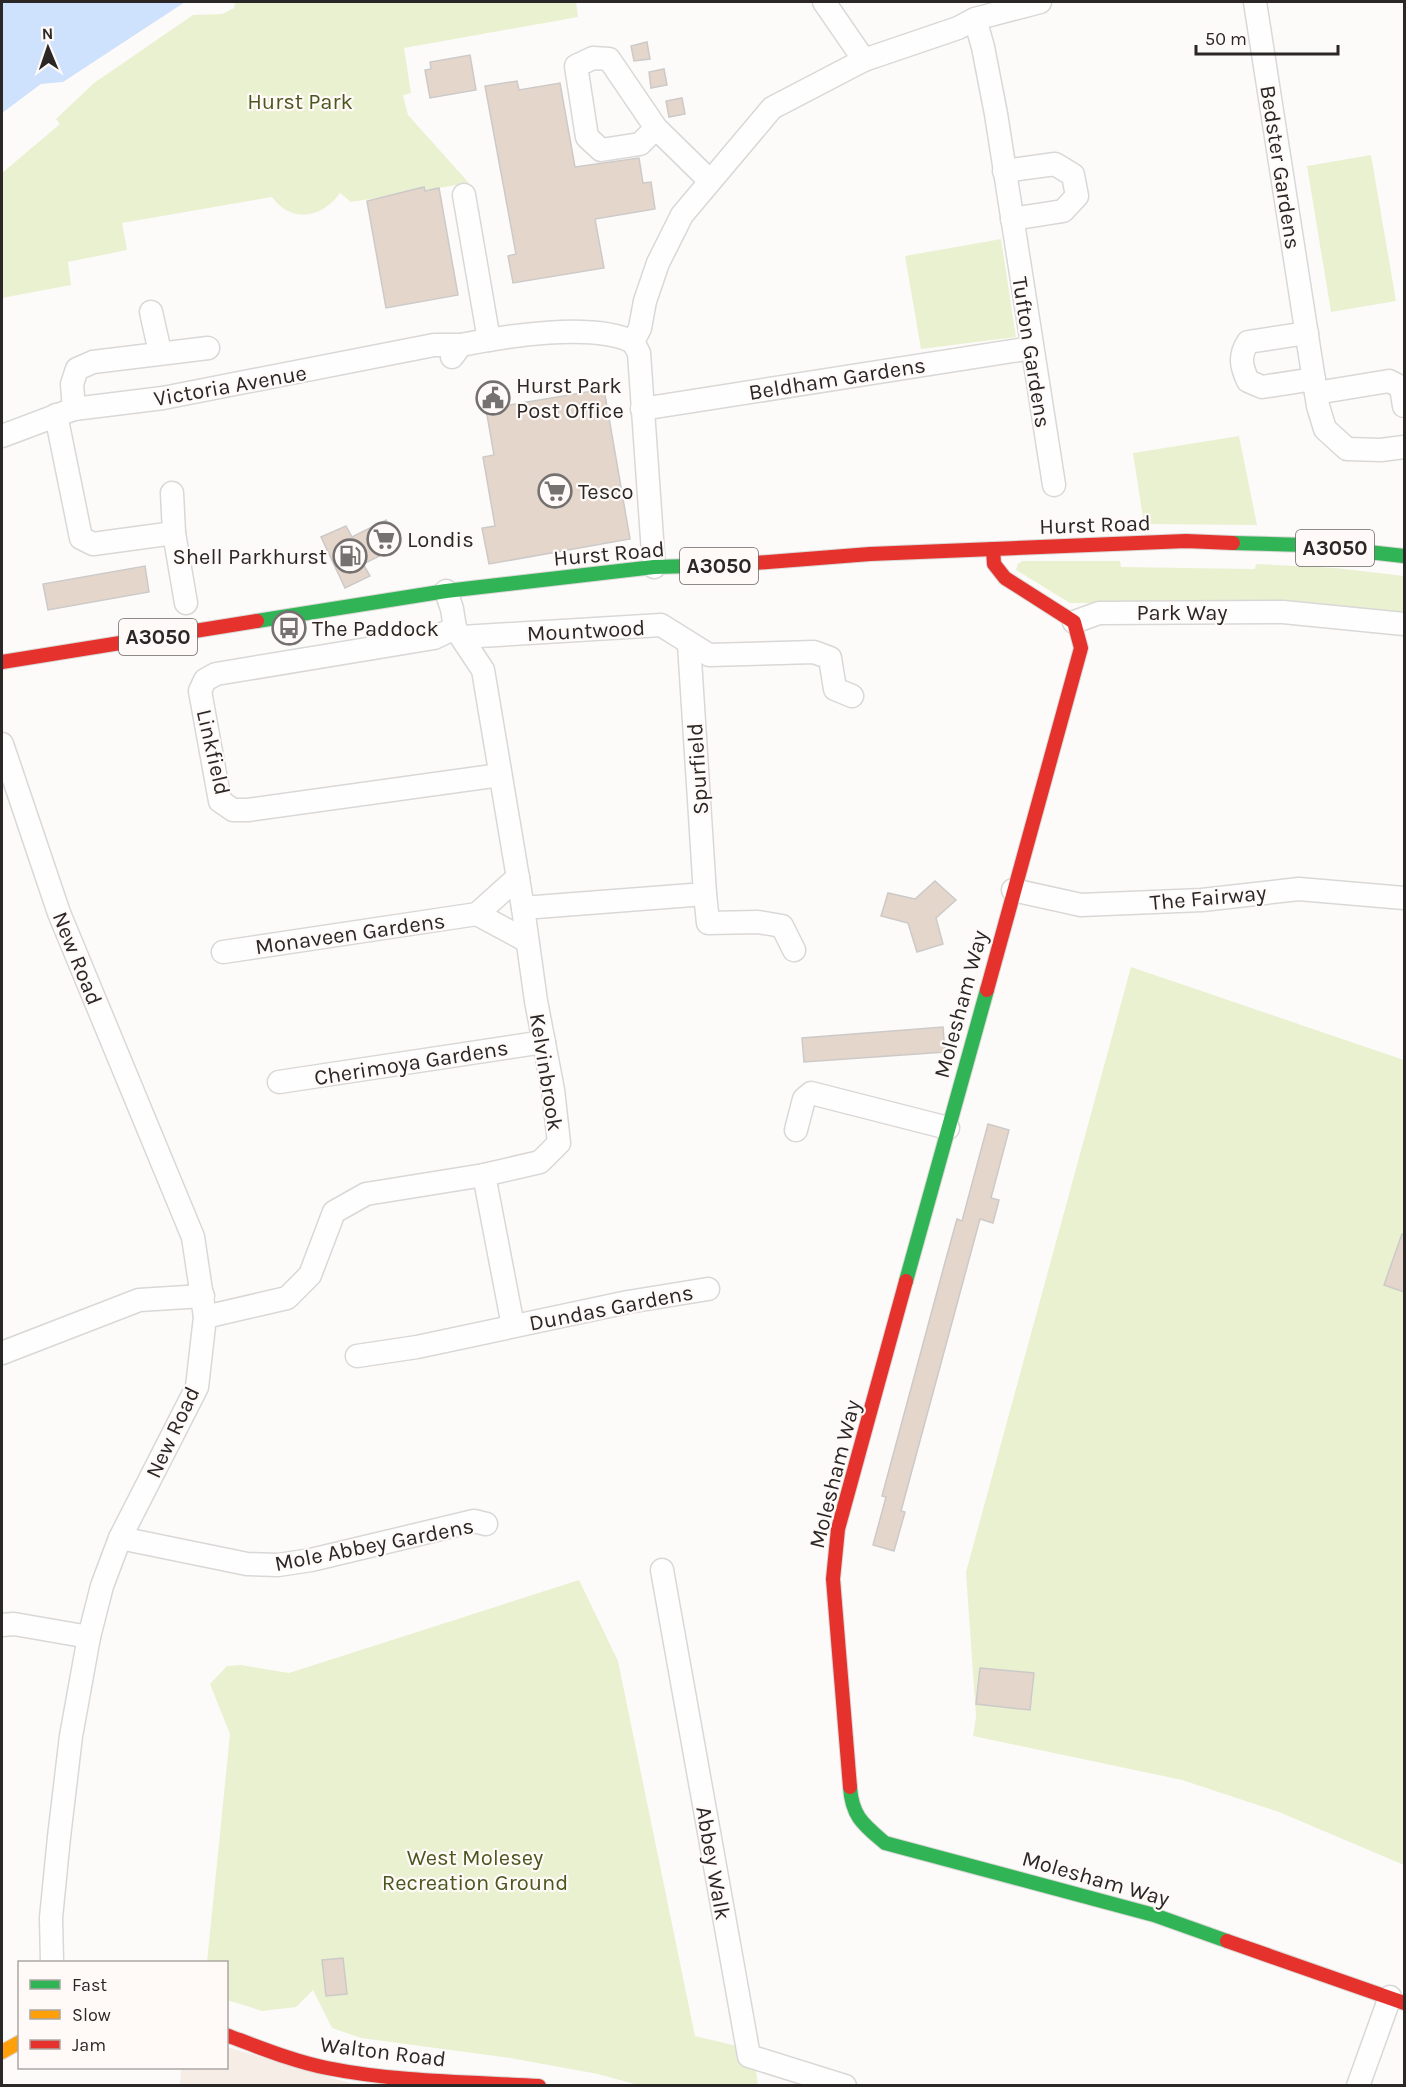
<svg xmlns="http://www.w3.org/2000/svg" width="1406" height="2087" viewBox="0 0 1406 2087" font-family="Karla,sans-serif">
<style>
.built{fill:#f6ede7}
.green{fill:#e9f1d1}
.water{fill:#cee1fd}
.building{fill:#e5d6cb;stroke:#cccac8;stroke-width:1.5}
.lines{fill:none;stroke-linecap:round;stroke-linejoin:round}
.street-casing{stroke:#dad8d6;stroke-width:25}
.fast-casing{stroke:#dad8d6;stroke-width:16}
.slow-casing{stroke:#dad8d6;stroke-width:16}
.jam-casing{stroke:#dad8d6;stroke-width:16}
.street{stroke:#fffefe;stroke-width:22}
.fast{stroke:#30b455;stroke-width:14}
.slow{stroke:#ff9f0a;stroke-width:14}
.jam{stroke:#e5322d;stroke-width:14}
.labels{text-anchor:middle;stroke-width:4.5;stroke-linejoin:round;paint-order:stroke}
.shield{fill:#fffaf7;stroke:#6a6665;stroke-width:1.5}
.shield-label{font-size:21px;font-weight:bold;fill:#2a2726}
.park-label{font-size:22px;fill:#4a571e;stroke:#fffaf7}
.street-label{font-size:22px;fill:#2a2726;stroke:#fffaf7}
.poi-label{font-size:22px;fill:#2a2726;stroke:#fffaf7;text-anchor:start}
</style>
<rect width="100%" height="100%" fill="#fdfbf9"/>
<polygon class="built" points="227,2047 360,2086 180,2086 181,2068 226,2068"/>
<g class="green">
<path d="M 235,2 L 576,2 L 578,17 L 404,48 L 411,93 L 403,95 L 408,115 L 469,183 L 351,202 L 340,193 C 322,218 292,224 272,197 L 122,223 L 127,250 L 68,262 L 71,285 L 2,298 L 2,173 L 60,124 L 56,119 L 94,83 L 193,15 L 222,14 L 234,8 Z"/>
<polygon points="1371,155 1396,301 1331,312 1307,166"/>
<polygon points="1001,239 1016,337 921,349 905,256"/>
<polygon points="1239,436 1257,525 1144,524 1133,453"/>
<polygon points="1022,561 1120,561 1121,567 1255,569 1256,564 1336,568 1404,576 1404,616 1304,605 1070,603 1016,570 1018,564"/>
<polygon points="1131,967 1404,1060 1404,1865 1279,1812 1182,1780 973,1736 976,1717 966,1572"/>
<polygon points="579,1580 618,1661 695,2036 737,2046 739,2064 756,2071 758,2085 638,2085 598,2074 510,2058 361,2038 332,2028 313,1990 296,2007 262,2011 227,2000 226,1962 207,1962 230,1734 210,1684 227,1666 241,1665 289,1673"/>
</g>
<polygon class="water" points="2,2 185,2 63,82 41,84 2,113"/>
<g class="building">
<polygon points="647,42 650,59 634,61 631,46"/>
<polygon points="470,55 476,90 430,98 425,70 431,69 430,62"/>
<polygon points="664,69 667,85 651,88 649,72"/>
<polygon points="517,81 519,90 560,83 575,167 639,158 643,183 651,182 655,209 595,219 604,268 513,283 508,256 516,254 485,86"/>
<polygon points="682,98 685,114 669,117 666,101"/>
<polygon points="424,187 425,191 439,188 458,295 386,308 367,201"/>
<polygon points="604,389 630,539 489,564 482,528 495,526 483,457 494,455 486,409"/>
<polygon points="386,520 398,547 363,564 370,576 345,588 321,537 346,526 352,537"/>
<polygon points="145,566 149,592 48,610 43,584"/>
<polygon points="935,881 956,900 936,918 943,944 917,952 908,923 881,916 888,893 915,899"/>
<polygon points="943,1027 945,1052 804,1062 802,1038"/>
<polygon points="988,1124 1009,1130 991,1198 999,1200 993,1223 980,1219 901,1511 905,1512 894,1551 873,1545 886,1497 882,1496 944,1266 957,1219 962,1221"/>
<polygon points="1402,1234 1404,1234 1404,1292 1384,1285"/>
<polygon points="980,1668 1034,1673 1030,1710 976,1704"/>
<polygon points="343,1958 347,1994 326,1996 322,1960"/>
</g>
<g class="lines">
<g class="street-casing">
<g id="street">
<polyline points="824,2 864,60"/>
<polyline points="1255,2 1318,406 1325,429 1347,449 1381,450 1404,447"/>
<polyline points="975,19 983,47 996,114 1054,485"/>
<polyline points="656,128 640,144 601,150 587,137 576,66 593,58 609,59 656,128 709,180"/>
<polyline points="1004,171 1055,164 1073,175 1077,196 1063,211 1012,219"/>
<polyline points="464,195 489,340"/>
<polyline points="151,312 160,352"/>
<path d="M 1307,333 L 1248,342 C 1239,356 1241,366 1248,381 L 1262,387 L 1314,379"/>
<path d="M 452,357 L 461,345 C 505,336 593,322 633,342"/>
<polyline points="1316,393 1389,381 1401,387 1404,406"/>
<polyline points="74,409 72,384 77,369 93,362 208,348"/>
<polyline points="642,409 1032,348"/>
<polyline points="56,415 81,538 93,544 174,533"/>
<polyline points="2,436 74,409 163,398 434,345 461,345"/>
<polyline points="172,493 174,533 186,603"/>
<polyline points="654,567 639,353 633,342 640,328 645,301 658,263 682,215 772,108 864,60 958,28 975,19 1040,2"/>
<polyline points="1074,622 1099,613 1283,612 1404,624"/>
<polyline points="455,628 434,638 216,674 205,680 200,691 220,801 233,810 248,810 500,775"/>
<polyline points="462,637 661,625 709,655 814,652 830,658 835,689 852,696"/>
<polyline points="2,744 59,913 193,1237 205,1317 197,1387 120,1538 102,1586 89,1637 71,1736 59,1837 51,1918 52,1962"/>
<polyline points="1013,890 1081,905 1202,900 1299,889 1404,898"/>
<polyline points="705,894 708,923 758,922 782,926 794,950"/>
<polyline points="523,908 705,894 689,644"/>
<polyline points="477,914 527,941"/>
<polyline points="223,952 477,914 518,877"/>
<polyline points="279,1082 544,1042"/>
<polyline points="796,1130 804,1099 811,1093 948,1128"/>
<polyline points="484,1175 513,1326"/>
<polyline points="205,1317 287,1298 310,1275 334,1212 366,1194 484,1175 540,1162 559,1143 553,1090 536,1001 523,908 483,670 455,628 452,609 446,591"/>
<polyline points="2,1353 139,1300 203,1296"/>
<polyline points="357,1356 417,1347 628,1302 708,1289"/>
<polyline points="120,1538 247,1564 278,1565 311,1560 474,1521 486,1524"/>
<polyline points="662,1570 749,2056 845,2086"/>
<polyline points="2,1625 14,1624 89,1637"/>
<polyline points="1358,2086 1390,1997"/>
</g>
</g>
<g class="fast-casing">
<g id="fast">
<polyline points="1233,543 1305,545 1404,556"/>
<polyline points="257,621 446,591 654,567 729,565"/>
<polyline points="906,1281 987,990"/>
<path d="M 850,1787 C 852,1817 864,1825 885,1843 L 1154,1915 L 1227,1941"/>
</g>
</g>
<g class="slow-casing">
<polyline id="slow" points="2,2052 20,2042"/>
</g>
<g class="jam-casing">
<g id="jam">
<polyline points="729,565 870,554 1186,541 1233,543"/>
<polyline points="2,662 257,621"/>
<polyline points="987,990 1081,648 1074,622 1005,578 994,564 993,549"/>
<polyline points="850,1787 833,1579 838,1529 906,1281"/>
<polyline points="1227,1941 1404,2003"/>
<path d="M 226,2035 C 259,2047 292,2061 327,2068 C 397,2082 468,2082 539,2086"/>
</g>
</g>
<use href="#street" class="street"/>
<use href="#fast" class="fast"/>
<use href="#slow" class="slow"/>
<use href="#jam" class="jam"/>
</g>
<defs>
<g id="civic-ring" transform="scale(1.725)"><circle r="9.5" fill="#fffaf7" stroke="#747170" stroke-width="1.5"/><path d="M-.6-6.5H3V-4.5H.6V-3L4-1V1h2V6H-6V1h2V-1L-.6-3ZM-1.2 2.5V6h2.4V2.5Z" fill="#747170"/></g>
<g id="supermarket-ring" transform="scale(1.725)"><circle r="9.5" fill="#fffaf7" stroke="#747170" stroke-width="1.5"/><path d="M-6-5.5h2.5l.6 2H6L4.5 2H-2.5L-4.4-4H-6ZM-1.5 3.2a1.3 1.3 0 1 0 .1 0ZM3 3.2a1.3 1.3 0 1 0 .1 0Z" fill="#747170"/></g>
<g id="fuel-ring" transform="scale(1.725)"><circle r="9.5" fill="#fffaf7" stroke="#747170" stroke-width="1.5"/><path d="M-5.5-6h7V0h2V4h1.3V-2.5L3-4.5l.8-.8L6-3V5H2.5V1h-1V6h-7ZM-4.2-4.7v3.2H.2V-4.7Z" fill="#747170"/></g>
<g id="bus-ring" transform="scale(1.725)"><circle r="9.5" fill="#fffaf7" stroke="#747170" stroke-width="1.5"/><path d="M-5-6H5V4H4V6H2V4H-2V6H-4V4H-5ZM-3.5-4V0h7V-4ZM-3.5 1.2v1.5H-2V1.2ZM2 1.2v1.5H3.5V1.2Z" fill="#747170"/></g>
</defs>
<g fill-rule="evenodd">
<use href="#civic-ring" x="493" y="398"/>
<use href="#supermarket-ring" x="555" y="491"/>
<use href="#supermarket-ring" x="384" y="539"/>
<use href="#fuel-ring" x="350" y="556"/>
<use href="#bus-ring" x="289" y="628"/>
</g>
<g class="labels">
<g class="shield">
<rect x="1296" y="530" width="78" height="36" rx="4.5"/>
<rect x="680" y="548" width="78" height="36" rx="4.5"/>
<rect x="119" y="619" width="78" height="36" rx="4.5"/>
</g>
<g class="shield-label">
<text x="1335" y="555">A3050</text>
<text x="719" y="573">A3050</text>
<text x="158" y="644">A3050</text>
</g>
<g class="park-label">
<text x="300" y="109">Hurst Park</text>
<text x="475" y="1865">West Molesey<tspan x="475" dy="25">Recreation Ground</tspan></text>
</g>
<g class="street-label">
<text transform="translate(1281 167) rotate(81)" y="8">Bedster Gardens</text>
<text transform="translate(1032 352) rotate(81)" y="8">Tufton Gardens</text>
<text transform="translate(837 378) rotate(-9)" y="8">Beldham Gardens</text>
<text transform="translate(230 385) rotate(-10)" y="8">Victoria Avenue</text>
<text transform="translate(1095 524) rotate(-2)" y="8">Hurst Road</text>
<text transform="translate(609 553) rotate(-5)" y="8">Hurst Road</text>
<text x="1182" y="620">Park Way</text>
<text transform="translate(586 630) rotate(-3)" y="8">Mountwood</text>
<text transform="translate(214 752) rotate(77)" y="8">Linkfield</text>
<text transform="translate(697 769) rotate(-94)" y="8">Spurfield</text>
<text transform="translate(1208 897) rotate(-5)" y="8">The Fairway</text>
<text transform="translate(350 933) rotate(-8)" y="8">Monaveen Gardens</text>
<text transform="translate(78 958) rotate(68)" y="8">New Road</text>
<text transform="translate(960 1004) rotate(-75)" y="8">Molesham Way</text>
<text transform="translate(411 1062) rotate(-9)" y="8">Cherimoya Gardens</text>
<text transform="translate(547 1072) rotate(81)" y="8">Kelvinbrook</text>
<text transform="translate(611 1307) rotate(-11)" y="8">Dundas Gardens</text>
<text transform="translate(172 1432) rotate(-65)" y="8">New Road</text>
<text transform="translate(834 1474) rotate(-76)" y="8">Molesham Way</text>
<text transform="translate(374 1544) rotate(-11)" y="8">Mole Abbey Gardens</text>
<text transform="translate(714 1863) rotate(80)" y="8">Abbey Walk</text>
<text transform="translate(1096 1878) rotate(16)" y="8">Molesham Way</text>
<text transform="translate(383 2051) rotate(7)" y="8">Walton Road</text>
</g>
<g class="poi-label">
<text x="516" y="393">Hurst Park<tspan x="516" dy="25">Post Office</tspan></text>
<text x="578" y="499">Tesco</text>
<text x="407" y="547">Londis</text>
<text x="327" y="564" text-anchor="end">Shell Parkhurst</text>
<text x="312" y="636">The Paddock</text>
</g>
</g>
<rect width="1406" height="2087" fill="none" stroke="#2a2726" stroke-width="6"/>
<rect x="18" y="1961" width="210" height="108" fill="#fffaf7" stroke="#aaa6a3" stroke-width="1.5"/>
<rect x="30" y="1980" width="30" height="9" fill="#30b455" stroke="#aaa6a3" stroke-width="1.5"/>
<text x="72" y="1991" font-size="18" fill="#2a2726">Fast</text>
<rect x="30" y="2010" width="30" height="9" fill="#ff9f0a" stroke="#aaa6a3" stroke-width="1.5"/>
<text x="72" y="2021" font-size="18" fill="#2a2726">Slow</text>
<rect x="30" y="2040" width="30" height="9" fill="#e5322d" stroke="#aaa6a3" stroke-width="1.5"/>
<text x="72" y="2051" font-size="18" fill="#2a2726">Jam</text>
<g transform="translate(48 48) rotate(358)" stroke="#fffaf7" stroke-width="4.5" paint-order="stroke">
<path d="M0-4.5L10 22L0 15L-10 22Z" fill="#2a2726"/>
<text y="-9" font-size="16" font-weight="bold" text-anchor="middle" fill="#2a2726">N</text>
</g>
<path d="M1196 45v9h142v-9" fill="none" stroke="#2a2726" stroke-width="3"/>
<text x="1205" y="45" font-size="18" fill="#2a2726" stroke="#fffaf7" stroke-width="4.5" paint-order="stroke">50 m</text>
</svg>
